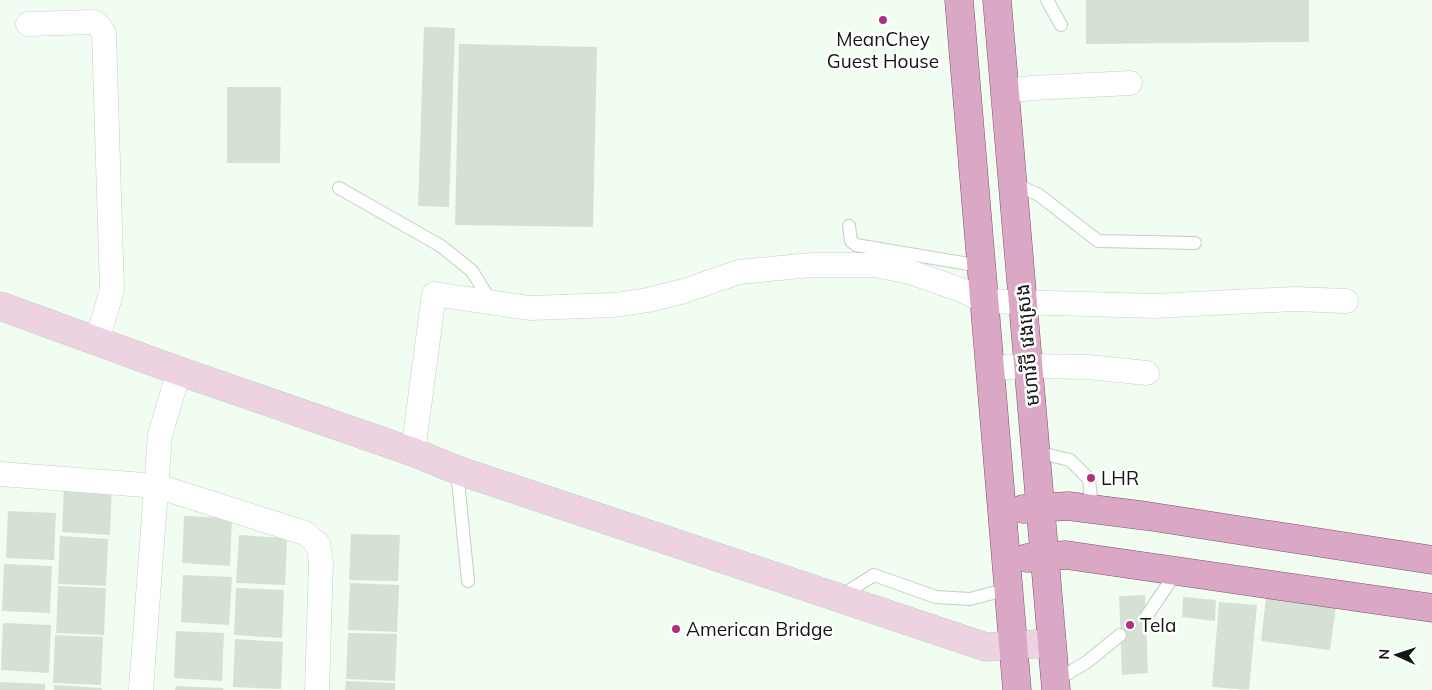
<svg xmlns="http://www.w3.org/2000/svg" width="1432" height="690" viewBox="0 0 1432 690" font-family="Mulish,'Noto Sans Khmer',sans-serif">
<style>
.building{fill:#d6e1d6}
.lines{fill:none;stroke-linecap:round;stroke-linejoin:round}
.lane-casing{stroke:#c4cfc3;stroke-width:14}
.street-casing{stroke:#c4cfc3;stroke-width:25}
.secondary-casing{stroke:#c4cfc3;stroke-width:29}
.primary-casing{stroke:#854f6d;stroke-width:29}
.lane{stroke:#fff;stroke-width:12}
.street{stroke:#fff;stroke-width:24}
.secondary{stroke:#edd3e2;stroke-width:28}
.primary{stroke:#daa7c4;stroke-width:28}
.poi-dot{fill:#ae3080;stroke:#fff;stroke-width:2}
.labels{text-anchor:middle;stroke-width:5;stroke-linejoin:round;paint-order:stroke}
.poi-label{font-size:19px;fill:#131713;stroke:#fff;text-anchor:start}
.street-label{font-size:19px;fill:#131713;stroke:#fff}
</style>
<rect width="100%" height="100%" fill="#f1fdf1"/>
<g class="building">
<polygon points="1086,0 1309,0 1309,42 1086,44"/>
<polygon points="424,27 455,28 449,207 418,206"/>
<polygon points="459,44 597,47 593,227 455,225"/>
<polygon points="227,87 281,87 280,163 227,163"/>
<polygon points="64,485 112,487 110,535 62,532"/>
<polygon points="8,511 56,513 54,560 6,558"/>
<polygon points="184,516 232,518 230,566 182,563"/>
<polygon points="351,534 400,535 398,581 349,580"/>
<polygon points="239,535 287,538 285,585 236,583"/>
<polygon points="60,536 108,539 106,586 58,584"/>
<polygon points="4,564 52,566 50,613 2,611"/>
<polygon points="183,575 232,577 229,625 181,622"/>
<polygon points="350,583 399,585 397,632 348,630"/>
<polygon points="58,586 106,588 104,635 56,633"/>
<polygon points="236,588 284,590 282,638 234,635"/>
<polygon points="1145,595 1148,673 1122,675 1119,596"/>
<polygon points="1183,597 1216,600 1215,621 1182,617"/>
<polygon points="1266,598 1336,607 1330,650 1261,641"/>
<polygon points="1219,602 1257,605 1249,690 1212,687"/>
<polygon points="3,623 51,625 49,673 1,670"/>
<polygon points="176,631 224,633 222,681 174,678"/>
<polygon points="348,633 397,634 395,681 346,679"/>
<polygon points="55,635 103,637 101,685 53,683"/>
<polygon points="235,639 283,642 281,689 233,687"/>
<polygon points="346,681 395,683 395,690 345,690"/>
<polygon points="0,682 45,684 45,690 0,690"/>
<polygon points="54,685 102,688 102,690 54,690"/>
<polygon points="176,686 224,688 223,690 175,690"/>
</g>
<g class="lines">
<g class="lane-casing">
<g id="lane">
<polyline points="1047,0 1061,25"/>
<polyline points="1013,183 1039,195 1098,241 1195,243"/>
<polyline points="339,188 441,246 472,271 491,302"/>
<polyline points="849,226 851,241 856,245 981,266"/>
<polyline points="1036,452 1070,460 1089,479 1092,509"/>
<polyline points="457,470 468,581"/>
<polyline points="839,597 874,575 936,597 970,599 1008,589"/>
<polyline points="1146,617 1177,571"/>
<polyline points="1055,681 1087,662 1120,635"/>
</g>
</g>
<g class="street-casing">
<g id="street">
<polyline points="28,24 94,22 100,27 104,34 112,290 97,341"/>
<polyline points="1005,91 1033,88 1130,83"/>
<polyline points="990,368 1029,366 1088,367 1147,373"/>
<polyline points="413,452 434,294 530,308 614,305 648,300 684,291 739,272 811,265 875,265 910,272 964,291 984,301 1154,306 1294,299 1346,301"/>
<polyline points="0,474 157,486 305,533 318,544 321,562 317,690"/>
<polyline points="141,690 160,435 179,371"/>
</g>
</g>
<g class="secondary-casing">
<polyline id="secondary" points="0,306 179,371 413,452 457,470 986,647 1052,643"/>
</g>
<g class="primary-casing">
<g id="primary">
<polyline points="959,0 1017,690"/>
<polyline points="997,0 1056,690"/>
<polyline points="1023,509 1068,506 1147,516 1432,560"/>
<polyline points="1027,558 1066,555 1432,608"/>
</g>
</g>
<use href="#lane" class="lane"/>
<use href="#street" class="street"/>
<use href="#secondary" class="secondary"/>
<use href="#primary" class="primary"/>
</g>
<g class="poi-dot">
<circle cx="883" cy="20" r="5"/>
<circle cx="1091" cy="478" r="5"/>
<circle cx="1130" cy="625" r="5"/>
<circle cx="676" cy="629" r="5"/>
</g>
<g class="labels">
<g class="poi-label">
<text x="883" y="46" text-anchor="middle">MeanChey<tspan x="883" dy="22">Guest House</tspan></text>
<text x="1101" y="485">LHR</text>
<text x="1140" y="632">Tela</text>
<text x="686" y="636">American Bridge</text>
</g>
<g class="street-label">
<text transform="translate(1027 345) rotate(-95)" y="7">មហាវិថី វេងស្រេង</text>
</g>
</g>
<g transform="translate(1397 655) rotate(273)" stroke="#ffffff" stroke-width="4" paint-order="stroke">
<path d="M0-4L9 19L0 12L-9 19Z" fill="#131713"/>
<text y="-8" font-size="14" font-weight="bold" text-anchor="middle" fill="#131713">N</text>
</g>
</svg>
